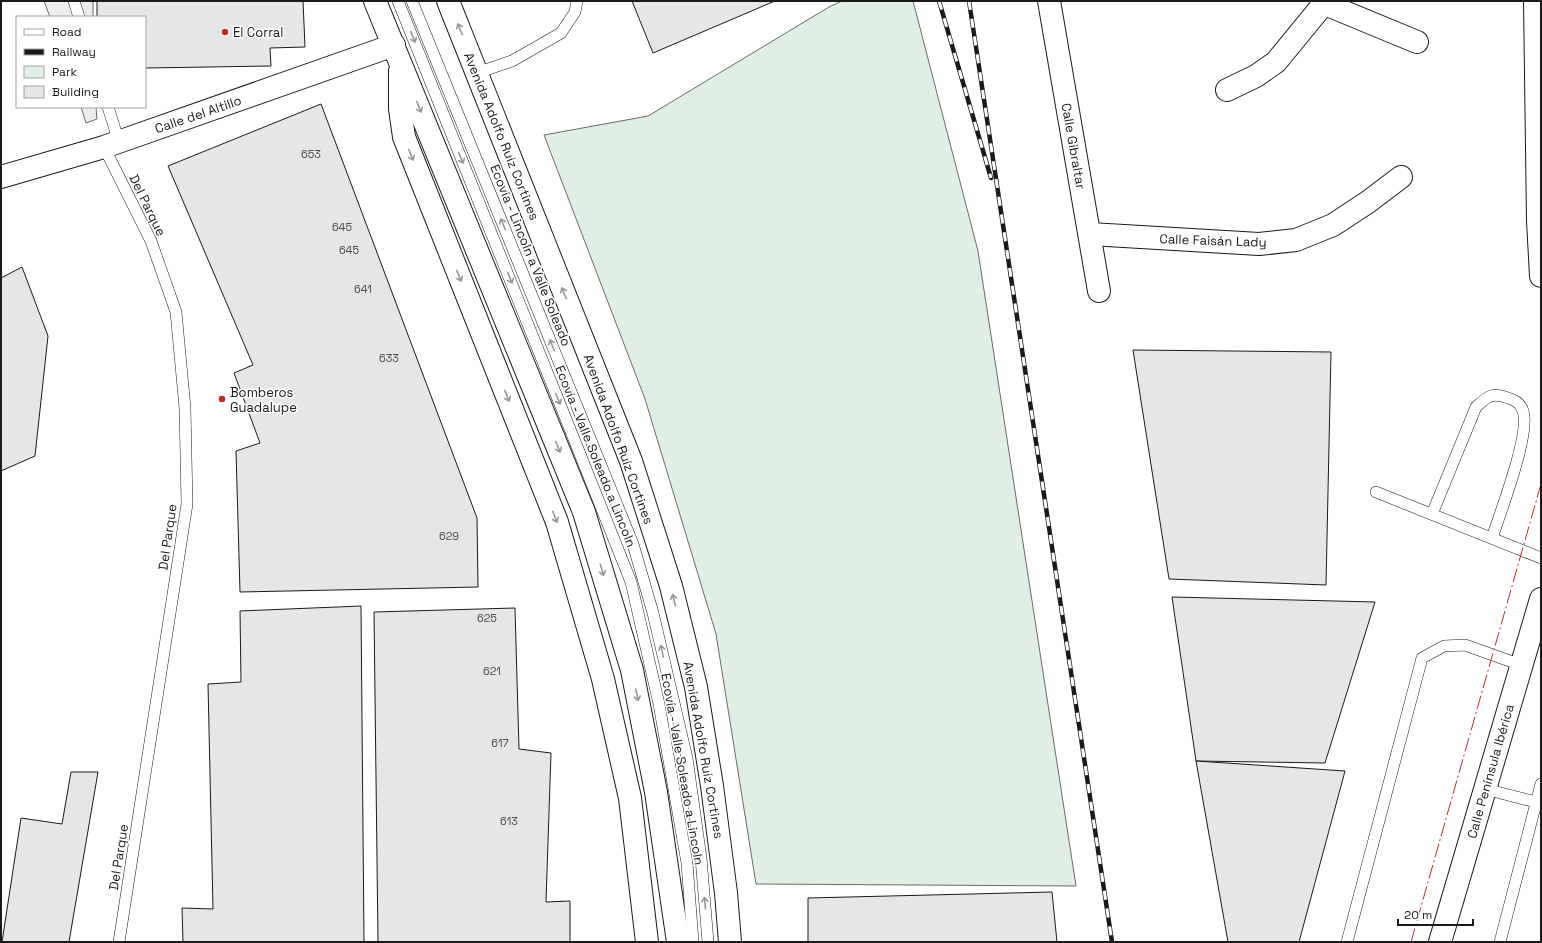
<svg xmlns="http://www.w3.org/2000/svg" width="1542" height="943" viewBox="0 0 1542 943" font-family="'Space Grotesk',sans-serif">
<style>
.green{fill:#e0efe3;stroke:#6a6a6a}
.parking{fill:#ededed;stroke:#6a6a6a}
.building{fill:#e6e6e6;stroke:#1a1a1a}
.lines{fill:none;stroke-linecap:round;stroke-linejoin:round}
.lane-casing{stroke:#1a1a1a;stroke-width:12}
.street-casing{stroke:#1a1a1a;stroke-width:24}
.primary-casing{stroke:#1a1a1a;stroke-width:24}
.lane{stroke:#fff;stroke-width:11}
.street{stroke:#fff;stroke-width:22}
.primary{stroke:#fff;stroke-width:22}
.rail-casing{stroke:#1a1a1a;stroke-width:4.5}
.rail{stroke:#fff;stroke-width:3;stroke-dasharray:9;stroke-linecap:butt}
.power{stroke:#c62828;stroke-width:1;stroke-dasharray:14 3 2 3;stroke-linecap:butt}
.oneway{stroke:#989898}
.poi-dot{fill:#c62828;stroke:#fff;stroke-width:1.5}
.labels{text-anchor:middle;stroke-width:3;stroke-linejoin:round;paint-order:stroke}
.number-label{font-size:11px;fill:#4d4d4d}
.poi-label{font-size:13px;fill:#1a1a1a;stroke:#fff;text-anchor:start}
.street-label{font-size:13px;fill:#1a1a1a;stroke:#fff}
</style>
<rect width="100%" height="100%" fill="#fff"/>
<polygon class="green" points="842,1 913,1 978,251 1076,886 756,884 716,634 645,399 544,135 648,116 829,7"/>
<g class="parking">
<polygon points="44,1 93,1 93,17 50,17"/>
<polygon points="81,107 96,107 97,119 86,123"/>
</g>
<g class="building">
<polygon points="97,1 303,1 305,47 270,48 271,66 145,68 145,17 97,17"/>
<polygon points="632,1 775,1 653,53"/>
<polygon points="321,104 477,518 478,587 240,592 236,451 260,443 234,373 253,365 168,166"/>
<polygon points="22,267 48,336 35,456 1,471 1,278"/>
<polygon points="1133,350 1331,352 1326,585 1169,579"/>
<polygon points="1172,597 1375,602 1325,763 1196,761"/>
<polygon points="361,606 364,942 183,942 182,908 213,909 208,684 241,682 240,611"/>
<polygon points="515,608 519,749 551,753 546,902 570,901 570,942 378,942 374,612"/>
<polygon points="1196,761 1345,771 1299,942 1228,942"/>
<polygon points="71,772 98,772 69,942 2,942 21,818 62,824"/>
<polygon points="1052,892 1057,942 808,942 808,898"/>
</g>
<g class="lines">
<g class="lane-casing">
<g id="lane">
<polyline points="74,1 79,17"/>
<polyline points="398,1 576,444 631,582 659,704 687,863 693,942"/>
<polyline points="412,1 633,544 653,613 687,758 701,858 708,942"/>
<polyline points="477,73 512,61 561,33 575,12 577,1"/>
<polyline points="108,107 119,142"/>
<polyline points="104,147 151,241 176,312 185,408 187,504 119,942"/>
<polyline points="1376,492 1541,558"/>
<path d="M 1432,514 L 1476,407 C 1488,396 1492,392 1508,398 C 1515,400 1521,404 1523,411 C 1531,433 1500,513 1492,538"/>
<polyline points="1485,789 1536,802"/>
<polyline points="1347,942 1422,658 1444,646 1465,645 1521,665"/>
<polyline points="1500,942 1541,784"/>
</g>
</g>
<g class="street-casing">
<g id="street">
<polyline points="1049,1 1099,291"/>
<polyline points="1535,1 1538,221 1541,276"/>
<polyline points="1325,4 1417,42"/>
<polyline points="1227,90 1256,76 1276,62 1326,1"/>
<polyline points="1,177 104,147 394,45"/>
<polyline points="1090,234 1259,244 1296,240 1333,225 1368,202 1401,177"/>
<polyline points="1440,942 1541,599"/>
</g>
</g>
<g class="primary-casing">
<g id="primary">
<polyline points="375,1 584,512 632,670 656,792 678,942"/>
<polyline points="448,1 631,461 671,586 696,687 712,786 726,893 730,942"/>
<polyline points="400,71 400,109 404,137 557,522 603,679 630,798 647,942"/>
</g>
</g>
<use href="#lane" class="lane"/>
<use href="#street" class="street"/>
<use href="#primary" class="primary"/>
<g class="rail-casing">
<g id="rail">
<polyline points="939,1 991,178"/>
<polyline points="969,1 1112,942"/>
</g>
</g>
<use href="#rail" class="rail"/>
<polyline class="power" points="1411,942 1541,484"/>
</g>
<defs><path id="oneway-shaft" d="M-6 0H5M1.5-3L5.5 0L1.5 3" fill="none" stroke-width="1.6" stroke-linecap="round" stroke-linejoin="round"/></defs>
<g class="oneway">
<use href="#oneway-shaft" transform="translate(460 29) rotate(-112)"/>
<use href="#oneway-shaft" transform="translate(413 37) rotate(68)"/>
<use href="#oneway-shaft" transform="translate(419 107) rotate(68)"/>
<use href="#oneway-shaft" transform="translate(411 155) rotate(68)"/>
<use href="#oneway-shaft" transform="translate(461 158) rotate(68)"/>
<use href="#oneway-shaft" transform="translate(503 224) rotate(-112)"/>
<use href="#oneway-shaft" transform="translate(459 276) rotate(68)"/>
<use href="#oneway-shaft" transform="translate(510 278) rotate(68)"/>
<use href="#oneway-shaft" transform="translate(564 293) rotate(-112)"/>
<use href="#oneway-shaft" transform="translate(552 345) rotate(-112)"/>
<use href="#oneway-shaft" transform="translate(507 396) rotate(68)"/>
<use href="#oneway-shaft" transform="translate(558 399) rotate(68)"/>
<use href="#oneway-shaft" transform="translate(558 447) rotate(68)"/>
<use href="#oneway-shaft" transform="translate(555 517) rotate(69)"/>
<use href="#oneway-shaft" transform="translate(602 570) rotate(73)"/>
<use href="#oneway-shaft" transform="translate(674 600) rotate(-104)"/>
<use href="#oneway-shaft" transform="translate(662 651) rotate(-103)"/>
<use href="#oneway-shaft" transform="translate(637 695) rotate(79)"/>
<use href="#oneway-shaft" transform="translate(705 903) rotate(-95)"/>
</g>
<g class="poi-dot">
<circle cx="225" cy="32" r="4"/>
<circle cx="222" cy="399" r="4"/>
</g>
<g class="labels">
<g class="number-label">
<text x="311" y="158">653</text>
<text x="342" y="231">645</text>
<text x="349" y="254">645</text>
<text x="363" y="293">641</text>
<text x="389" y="362">633</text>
<text x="449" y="540">629</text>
<text x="487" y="622">625</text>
<text x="492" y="675">621</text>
<text x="500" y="747">617</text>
<text x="509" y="825">613</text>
</g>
<g class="poi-label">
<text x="233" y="37">El Corral</text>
<text x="230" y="397">Bomberos<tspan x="230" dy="15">Guadalupe</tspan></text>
</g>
<g class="street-label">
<text transform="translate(198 114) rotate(-19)" y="5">Calle del Altillo</text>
<text transform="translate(502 136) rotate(68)" y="5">Avenida Adolfo Ruíz Cortines</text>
<text transform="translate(1074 146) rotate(80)" y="5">Calle Gibraltar</text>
<text transform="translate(148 205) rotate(64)" y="5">Del Parque</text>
<text transform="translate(1213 240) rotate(2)" y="5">Calle Faisán Lady</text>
<text transform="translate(531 255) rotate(68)" y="5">Ecovía - Lincoln a Valle Soleado</text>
<text transform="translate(619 439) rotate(70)" y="5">Avenida Adolfo Ruíz Cortines</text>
<text transform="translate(596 456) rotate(68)" y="5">Ecovía - Valle Soleado a Lincoln</text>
<text transform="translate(167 537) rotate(-82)" y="5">Del Parque</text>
<text transform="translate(704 750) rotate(80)" y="5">Avenida Adolfo Ruíz Cortines</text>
<text transform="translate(683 769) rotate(80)" y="5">Ecovía - Valle Soleado a Lincoln</text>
<text transform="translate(1490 771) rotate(-74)" y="5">Calle Península Ibérica</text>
<text transform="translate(118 857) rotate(-81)" y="5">Del Parque</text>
</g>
</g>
<rect width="1542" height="943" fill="none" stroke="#1a1a1a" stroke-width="4"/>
<rect x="16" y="16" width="130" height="92" fill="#ffffff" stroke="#a3a3a3"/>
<rect x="24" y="29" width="20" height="6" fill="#ffffff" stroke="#a3a3a3"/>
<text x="52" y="36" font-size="12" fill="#1a1a1a">Road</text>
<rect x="24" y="49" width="20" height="6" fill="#1a1a1a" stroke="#a3a3a3"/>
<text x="52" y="56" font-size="12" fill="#1a1a1a">Railway</text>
<rect x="24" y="66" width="20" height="12" fill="#e0efe3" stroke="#a3a3a3"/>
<text x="52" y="76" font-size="12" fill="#1a1a1a">Park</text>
<rect x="24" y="86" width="20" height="12" fill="#e6e6e6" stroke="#a3a3a3"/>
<text x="52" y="96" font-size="12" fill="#1a1a1a">Building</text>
<path d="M1398 919v6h75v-6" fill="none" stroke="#1a1a1a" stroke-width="2"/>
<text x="1404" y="919" font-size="12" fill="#1a1a1a" stroke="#ffffff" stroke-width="3" paint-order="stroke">20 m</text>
</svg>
